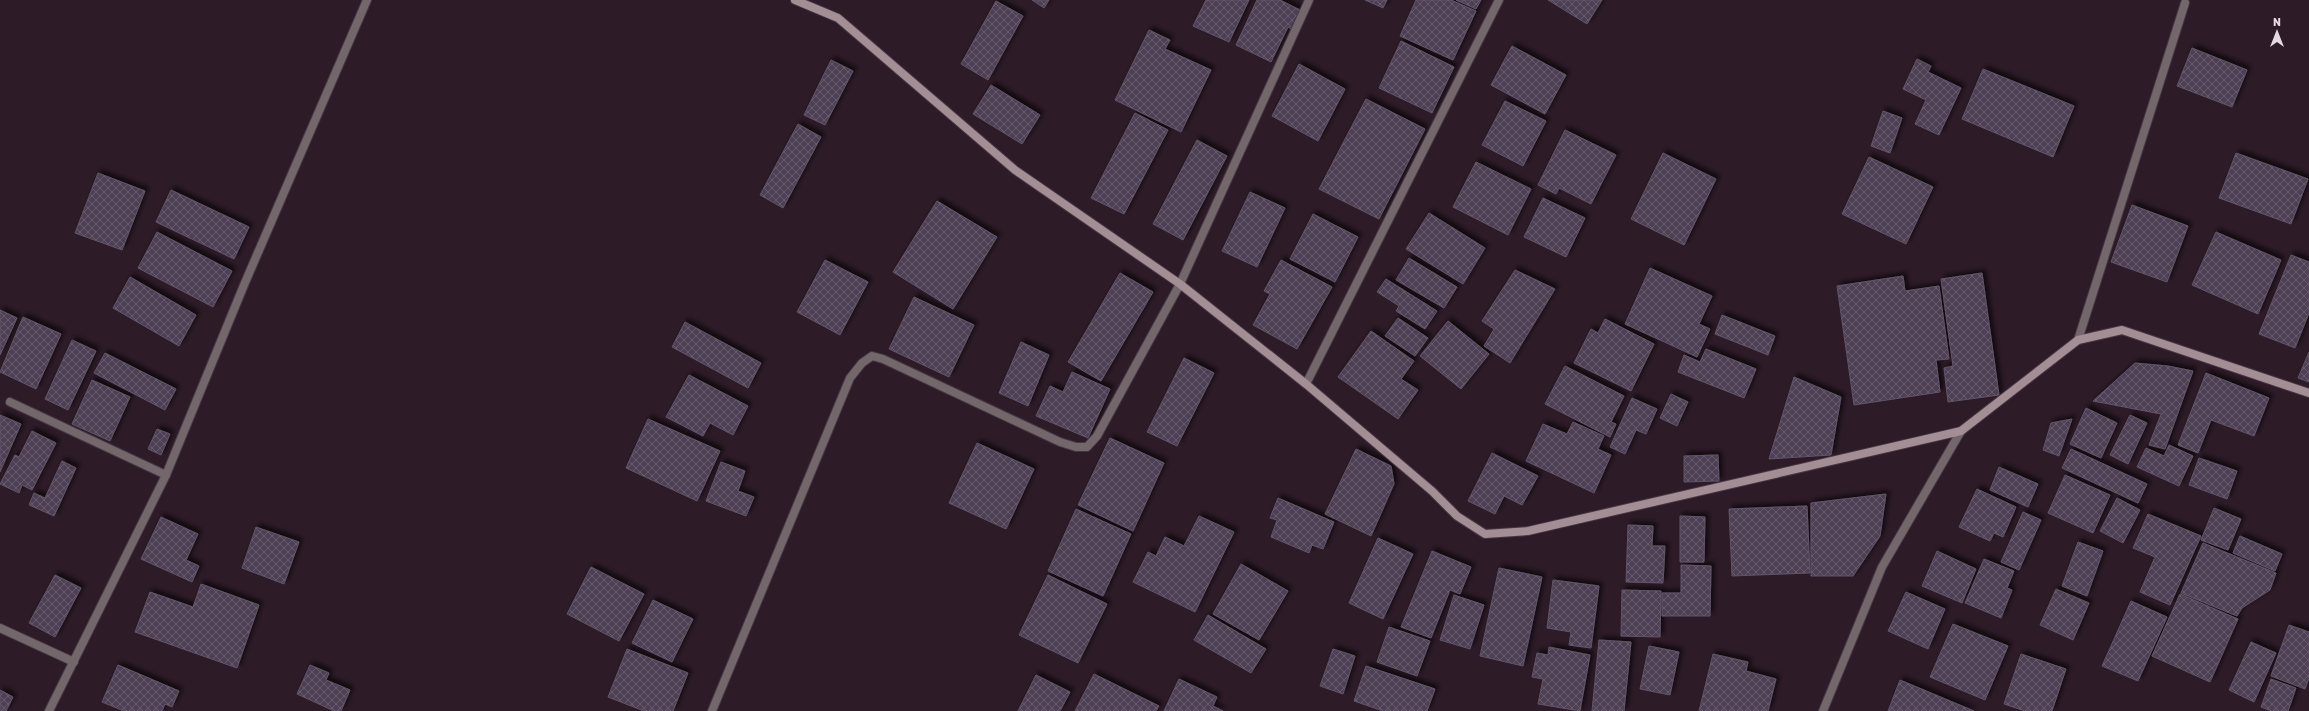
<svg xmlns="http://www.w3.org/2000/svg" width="2309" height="711" viewBox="0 0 2309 711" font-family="Rubik,sans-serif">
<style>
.building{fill:url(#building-cross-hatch);stroke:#625468;filter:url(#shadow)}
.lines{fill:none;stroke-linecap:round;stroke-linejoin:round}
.street-casing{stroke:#473642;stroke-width:10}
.secondary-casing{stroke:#473642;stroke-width:10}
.street{stroke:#73676b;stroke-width:8}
.secondary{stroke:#a28e94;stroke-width:8}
</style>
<defs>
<pattern id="building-cross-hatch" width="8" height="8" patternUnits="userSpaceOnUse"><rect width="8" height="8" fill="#4e4154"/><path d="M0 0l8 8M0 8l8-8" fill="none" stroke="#675c6c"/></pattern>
<filter id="shadow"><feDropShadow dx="3.5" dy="-3.5" stdDeviation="2" flood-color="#0009"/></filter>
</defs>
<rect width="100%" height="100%" fill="#2d1b28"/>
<g class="building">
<polygon points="1032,0 1049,0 1044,8"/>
<polygon points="1206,0 1249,0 1229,42 1193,26"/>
<polygon points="1257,0 1280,0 1300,10 1291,29 1288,27 1271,62 1236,45"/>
<polygon points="1365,0 1387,0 1383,8"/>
<polygon points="1416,0 1451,0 1476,11 1453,60 1400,36"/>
<polygon points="1456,0 1481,0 1476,9"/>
<polygon points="1548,0 1602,0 1587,24"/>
<polygon points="996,1 1023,16 988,80 961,64"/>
<polygon points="1149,30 1170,40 1165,49 1211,70 1181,132 1115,100"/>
<polygon points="1401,41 1454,67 1432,113 1379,88"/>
<polygon points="1512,46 1566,75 1545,114 1491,85"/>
<polygon points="2192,48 2247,70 2232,107 2177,86"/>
<polygon points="1917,59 1931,66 1928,72 1961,88 1939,135 1915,124 1926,100 1903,89"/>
<polygon points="831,60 853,71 825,125 804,115"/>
<polygon points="1299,64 1345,89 1318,141 1272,116"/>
<polygon points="1983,69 2074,106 2053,157 1962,119"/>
<polygon points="991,85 1040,115 1022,144 973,114"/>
<polygon points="1366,99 1425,129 1379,219 1319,189"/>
<polygon points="1505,101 1546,121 1523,166 1482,145"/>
<polygon points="1883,111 1902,118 1890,153 1871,146"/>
<polygon points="1135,113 1168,130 1124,214 1091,198"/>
<polygon points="798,124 821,137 783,208 760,195"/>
<polygon points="1565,130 1616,155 1591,204 1559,188 1556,194 1538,185"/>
<polygon points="1197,140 1227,156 1183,240 1153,224"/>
<polygon points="1663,153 1716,179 1684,245 1631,219"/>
<polygon points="2236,153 2308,179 2291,224 2219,198"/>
<polygon points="1869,157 1933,187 1906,244 1842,214"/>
<polygon points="1476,162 1531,189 1508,235 1453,207"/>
<polygon points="98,173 145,191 122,250 75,233"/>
<polygon points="171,190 249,227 234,259 156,222"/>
<polygon points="1250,192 1285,208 1257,267 1222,251"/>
<polygon points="1543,198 1585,218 1566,257 1524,237"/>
<polygon points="937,201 997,237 953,309 893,272"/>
<polygon points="2132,205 2188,226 2167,282 2111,262"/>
<polygon points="1429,213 1485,248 1463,284 1406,249"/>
<polygon points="1313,214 1358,237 1335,282 1290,259"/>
<polygon points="157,232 232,271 213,307 138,268"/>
<polygon points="2216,232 2281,260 2258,314 2192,285"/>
<polygon points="2291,255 2309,262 2309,313 2295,348 2259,334"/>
<polygon points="1409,258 1457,287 1444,308 1396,280"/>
<polygon points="825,260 868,282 840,335 797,312"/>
<polygon points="1281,260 1332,287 1297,349 1253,325 1270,294 1264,291"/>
<polygon points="1650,268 1712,296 1699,324 1710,329 1697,357 1625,324"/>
<polygon points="1515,270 1555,289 1510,363 1484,346 1494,329 1482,321"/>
<polygon points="1120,273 1153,292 1101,381 1068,362"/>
<polygon points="1982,273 1999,395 1948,402 1944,368 1953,366 1941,279"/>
<polygon points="1903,276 1905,291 1939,286 1949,359 1936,360 1940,392 1854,405 1837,286"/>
<polygon points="130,277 196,315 179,346 113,308"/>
<polygon points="1386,279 1437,311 1425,329 1396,311 1399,306 1377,292"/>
<polygon points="914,297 974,325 949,377 889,349"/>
<polygon points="0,310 17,318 0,355"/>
<polygon points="1722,315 1775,336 1768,355 1715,334"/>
<polygon points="23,317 61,334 36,389 0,372"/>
<polygon points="1398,318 1428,338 1415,356 1385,336"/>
<polygon points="1605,319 1654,344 1631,391 1574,363 1591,329 1598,333"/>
<polygon points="1448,321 1489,354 1461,389 1420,356"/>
<polygon points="685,322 761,363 748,388 672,347"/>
<polygon points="1371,331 1414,361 1401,379 1418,390 1398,419 1338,377"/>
<polygon points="72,340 96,351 68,410 45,399"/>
<polygon points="1021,342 1049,355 1028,406 999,393"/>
<polygon points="1706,349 1756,369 1744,398 1678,372 1684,355 1700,362"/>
<polygon points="2309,352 2309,382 2298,378"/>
<polygon points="105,353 176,389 165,410 94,373"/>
<polygon points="1184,358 1214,373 1177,446 1147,432"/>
<polygon points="2135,363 2168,366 2193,371 2165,449 2149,445 2161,414 2093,401"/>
<polygon points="1565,366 1624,396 1611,422 1616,424 1610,437 1545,404"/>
<polygon points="1072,372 1110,389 1088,438 1036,416 1050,386 1063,392"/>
<polygon points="2206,373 2269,398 2254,436 2211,420 2198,453 2178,445"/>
<polygon points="689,375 748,406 733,435 710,423 703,436 666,417"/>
<polygon points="1794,377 1841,397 1831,455 1769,459"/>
<polygon points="92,380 130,397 110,441 72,424"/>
<polygon points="1671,394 1688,402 1677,426 1660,418"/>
<polygon points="1632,398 1657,409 1646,434 1636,430 1625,454 1610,447"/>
<polygon points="2086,408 2117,423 2101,458 2070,444"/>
<polygon points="0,415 21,424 0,472"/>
<polygon points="2130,415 2147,423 2128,464 2110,455"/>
<polygon points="648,419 720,451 697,501 626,468"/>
<polygon points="2072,419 2059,456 2043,450 2051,423"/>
<polygon points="1573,422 1604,436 1598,449 1611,455 1594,493 1526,461 1543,424 1567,434"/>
<polygon points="157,429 170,434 161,455 148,449"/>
<polygon points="32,431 56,443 32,490 22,485 19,493 0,484 15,455 19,457"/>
<polygon points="1110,438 1164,463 1133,531 1078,505"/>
<polygon points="977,443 1034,469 1006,529 949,503"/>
<polygon points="2169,445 2193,456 2179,486 2137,467 2146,448 2164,456"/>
<polygon points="1356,449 1391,466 1394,484 1371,536 1325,514"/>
<polygon points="2071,449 2147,484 2138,503 2062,468"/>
<polygon points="1492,453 1538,476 1522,505 1504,496 1495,514 1468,501"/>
<polygon points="1718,455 1719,481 1684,482 1684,456"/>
<polygon points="2199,458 2237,471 2227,499 2189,485"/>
<polygon points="62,461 76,468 54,516 29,505 34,493 45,498"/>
<polygon points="721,462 745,471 738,491 754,497 746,516 706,501"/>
<polygon points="1999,467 2038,484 2028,507 1990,490"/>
<polygon points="2065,475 2110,495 2093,533 2048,513"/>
<polygon points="1977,489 2016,507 2003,537 1994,533 1990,541 1959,527"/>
<polygon points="1886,494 1880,536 1853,576 1811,576 1811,503"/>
<polygon points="1278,498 1334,522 1323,549 1312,545 1309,553 1271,537 1277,520 1270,518"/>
<polygon points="2117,498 2140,510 2123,543 2100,531"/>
<polygon points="1807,506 1810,573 1732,576 1729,509"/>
<polygon points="2214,508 2241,519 2228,550 2201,540"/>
<polygon points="1076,509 1131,534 1103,596 1048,571"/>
<polygon points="2023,512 2041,520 2019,570 2001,562"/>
<polygon points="2148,514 2201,536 2170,605 2140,592 2155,557 2133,548"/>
<polygon points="1199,516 1234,532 1195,612 1133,582 1148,552 1156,556 1165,537 1184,546"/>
<polygon points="1680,516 1705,517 1704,562 1680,562"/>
<polygon points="161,517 198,534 186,560 199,566 192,582 141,559"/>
<polygon points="1628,525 1653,526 1652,546 1665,546 1663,583 1626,582"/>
<polygon points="256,527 299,542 284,584 242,568"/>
<polygon points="2240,536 2282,554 2275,571 2233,553"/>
<polygon points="1378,538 1413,554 1383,619 1349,603"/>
<polygon points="2078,542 2103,551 2087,596 2062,586"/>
<polygon points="2203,543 2276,573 2270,590 2242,608 2237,616 2181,593"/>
<polygon points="1432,551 1471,567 1460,594 1450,590 1431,638 1401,627"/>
<polygon points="1937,551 1976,569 1962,603 1922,586"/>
<polygon points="1984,559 2014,571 2007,588 2012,590 2001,618 1965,603"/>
<polygon points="1241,564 1288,591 1259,640 1213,614"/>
<polygon points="1681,565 1711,566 1710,616 1662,616 1662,593 1681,593"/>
<polygon points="591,567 644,594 619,641 567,614"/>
<polygon points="1499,568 1542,577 1523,666 1480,656"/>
<polygon points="55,575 81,588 55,637 29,623"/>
<polygon points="1048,575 1107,604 1078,663 1019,635"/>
<polygon points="1553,580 1599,586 1591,648 1569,645 1571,632 1547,628"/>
<polygon points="201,584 259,605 237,668 135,632 150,592 193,607"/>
<polygon points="2056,589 2089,603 2073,640 2040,625"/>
<polygon points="1622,590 1661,591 1660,637 1621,636"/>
<polygon points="1906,592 1945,609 1928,649 1888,631"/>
<polygon points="2180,594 2238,619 2210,682 2152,656"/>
<polygon points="1454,595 1484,605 1470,649 1440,640"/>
<polygon points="653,600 693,619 672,662 632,643"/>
<polygon points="2131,601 2167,617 2138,681 2102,666"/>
<polygon points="1208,615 1266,649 1251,673 1194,640"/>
<polygon points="1953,624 2008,646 1985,700 1930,677"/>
<polygon points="2289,625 2309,632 2309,678 2305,689 2271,676"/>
<polygon points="1389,627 1430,641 1417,676 1377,662"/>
<polygon points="1599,640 1631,642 1624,711 1592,711"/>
<polygon points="2251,642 2276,653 2254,702 2229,690"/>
<polygon points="1649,646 1679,652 1670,695 1640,689"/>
<polygon points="1549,647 1590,655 1580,711 1538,704 1543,679 1532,677 1537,653 1548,655"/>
<polygon points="627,649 688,673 673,711 644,711 608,697"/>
<polygon points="1333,649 1355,656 1343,694 1320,686"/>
<polygon points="1713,654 1748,662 1746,671 1776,679 1768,711 1699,711"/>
<polygon points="2021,654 2066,669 2052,711 2025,711 2004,704"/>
<polygon points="118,665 179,691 172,707 165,704 162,711 124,711 102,702"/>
<polygon points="310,665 329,673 326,680 350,690 341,711 334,711 297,694"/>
<polygon points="1366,666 1435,689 1427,711 1383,711 1354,701"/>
<polygon points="1094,674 1159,706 1156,711 1075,711"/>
<polygon points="1036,675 1070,692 1060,711 1018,711"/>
<polygon points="1179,679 1217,697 1213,706 1223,711 1164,711"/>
<polygon points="2271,679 2296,688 2288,711 2271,711 2261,707"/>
<polygon points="1900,680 1974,711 1888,711"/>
<polygon points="0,690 13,697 6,711 0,711"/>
</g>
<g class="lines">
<g class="street-casing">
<g id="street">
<polyline points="2078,340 2185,3"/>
<polyline points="1306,384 1499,0"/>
<polyline points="10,402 166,475"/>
<polyline points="0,628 74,662"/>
<polyline points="49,711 166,475 244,285 367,0"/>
<polyline points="712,711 850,378 862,363 872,356 883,359 1060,442 1076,447 1087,447 1097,436 1180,284 1309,0"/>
<polyline points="1823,711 1882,567 1961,431"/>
</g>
</g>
<g class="secondary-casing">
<polyline id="secondary" points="795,0 838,18 1015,170 1180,284 1306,384 1432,491 1457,516 1485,534 1528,531 1961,431 2078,340 2122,330 2309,393"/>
</g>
<use href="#street" class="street"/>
<use href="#secondary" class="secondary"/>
</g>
<g transform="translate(2277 32)" stroke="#2d1b28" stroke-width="3" paint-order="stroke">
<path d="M0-3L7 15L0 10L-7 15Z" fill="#e5d9e1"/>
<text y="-6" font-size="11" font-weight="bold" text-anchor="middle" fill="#e5d9e1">N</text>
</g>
</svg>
